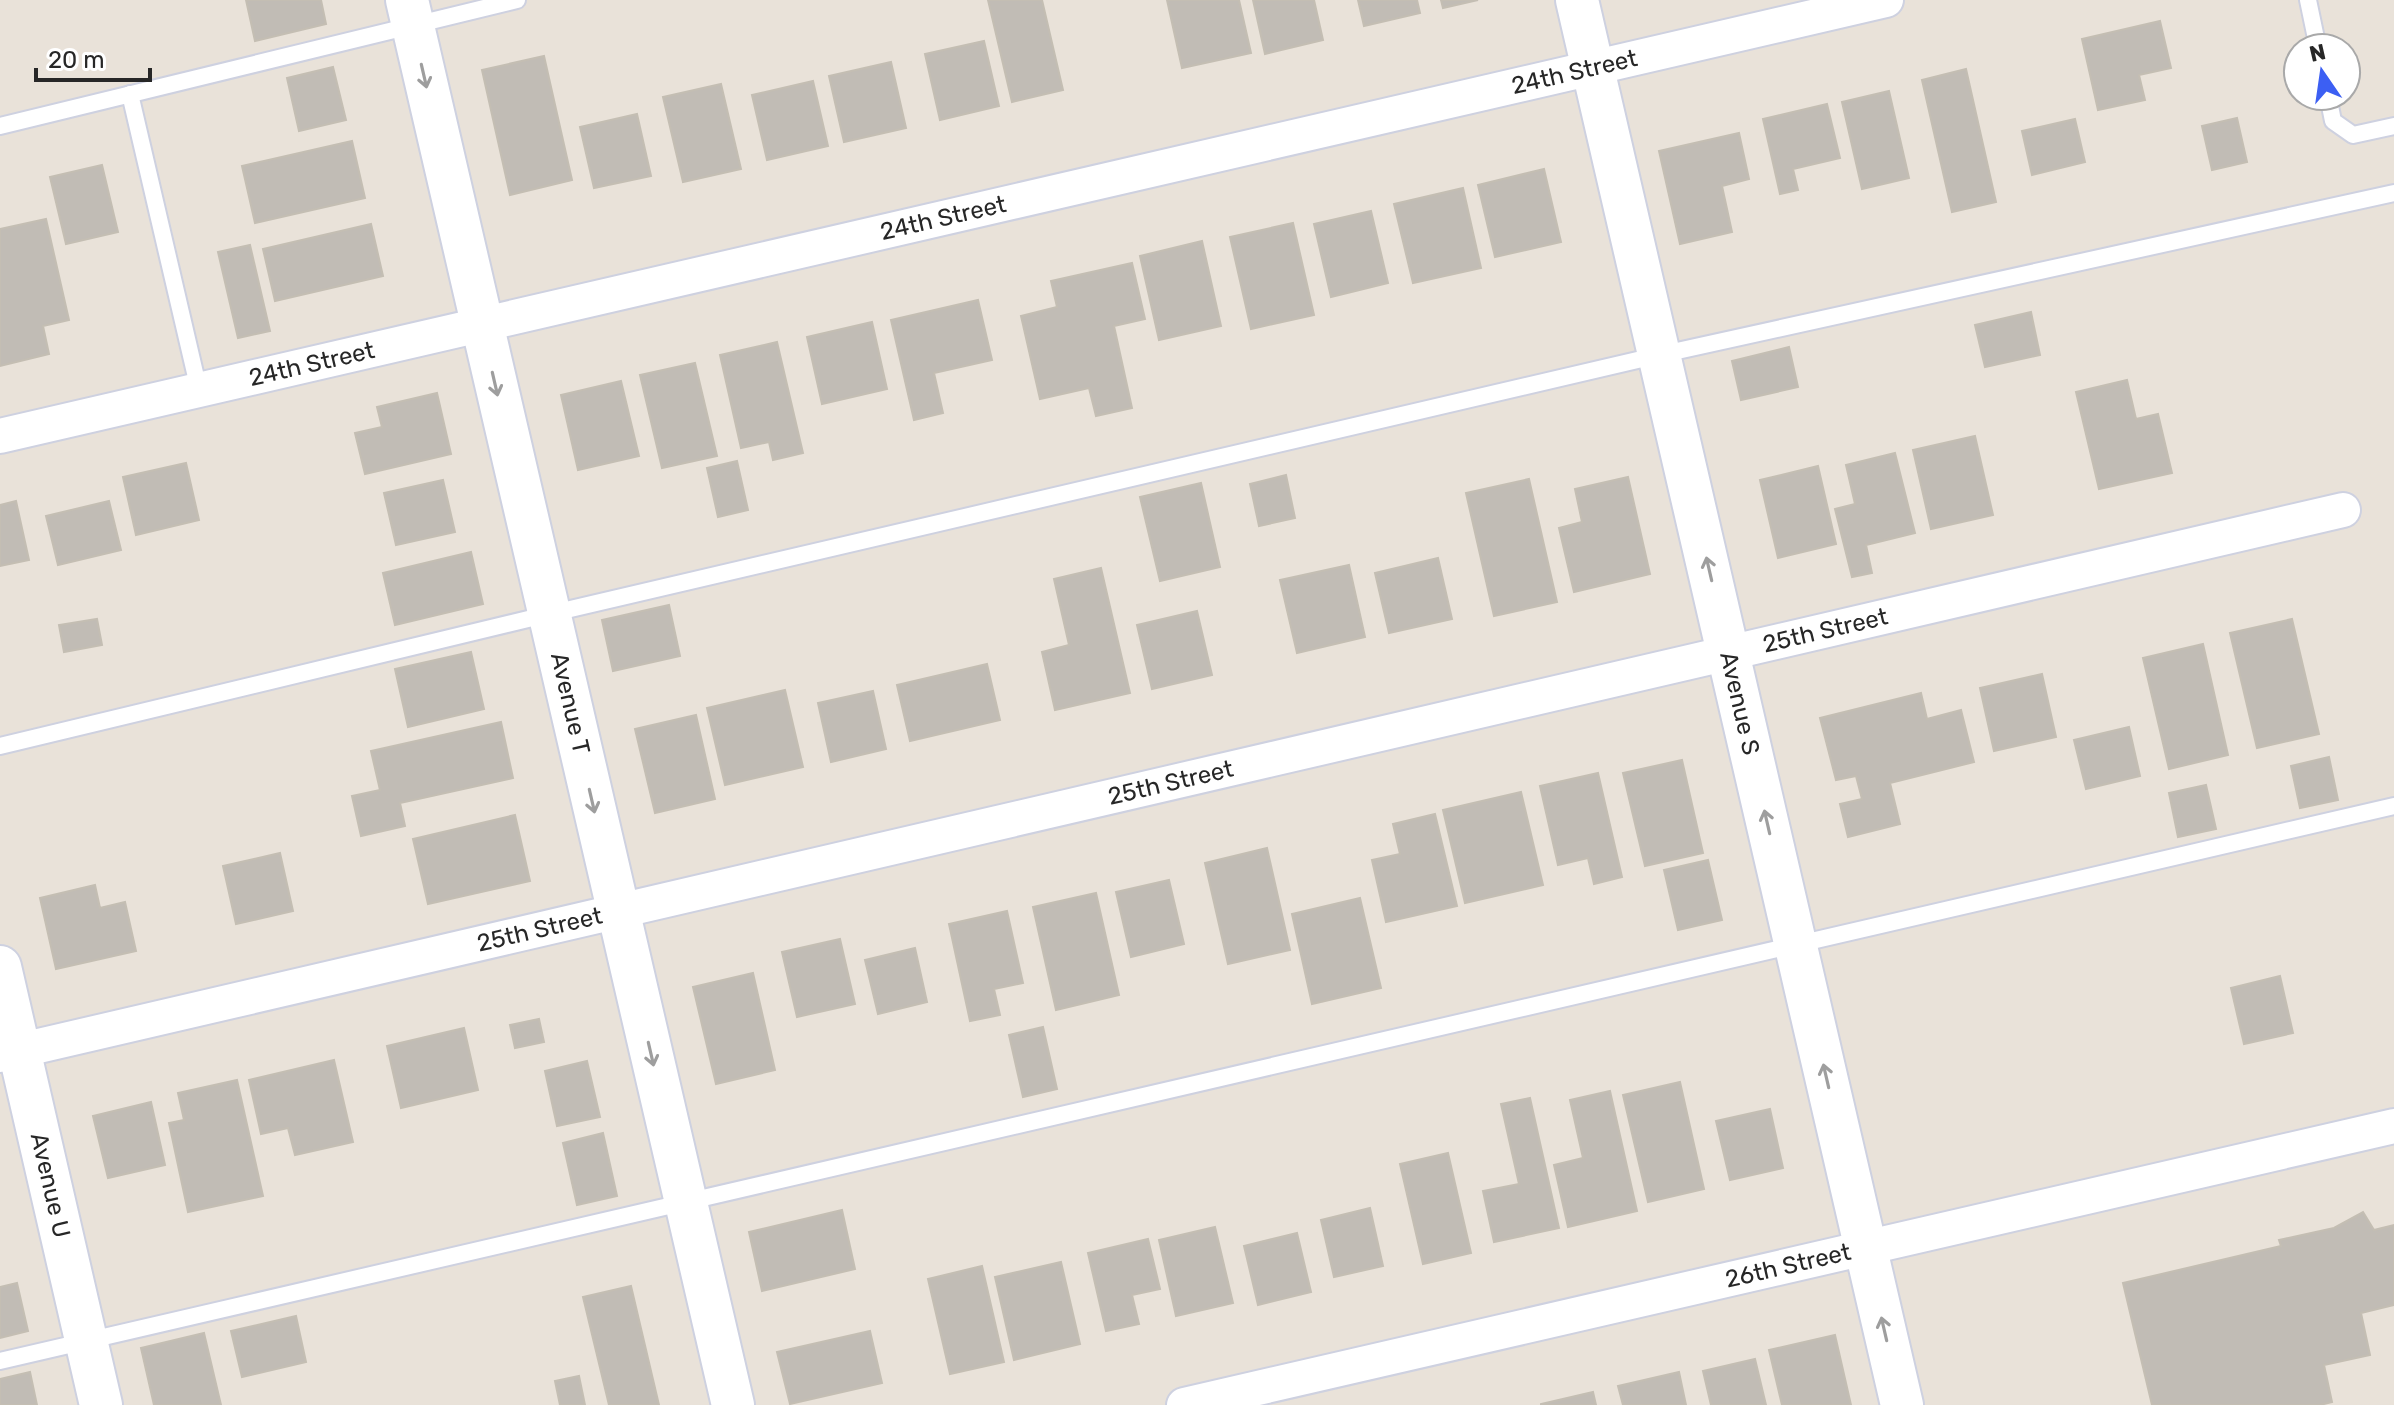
<svg xmlns="http://www.w3.org/2000/svg" width="2394" height="1405" viewBox="0 0 2394 1405" font-family="Rubik,sans-serif">
<style>
.building{fill:#c1bcb5;stroke:#c4beb3;stroke-width:2}
.lines{fill:none;stroke-linecap:round;stroke-linejoin:round}
.service-casing{stroke:#ced1e0;stroke-width:20}
.minor-casing{stroke:#ced1e0;stroke-width:38}
.tertiary-casing{stroke:#ced1e0;stroke-width:46}
.service{stroke:#fff;stroke-width:16}
.minor{stroke:#fff;stroke-width:34}
.tertiary{stroke:#fff;stroke-width:42}
.oneway{stroke:#9e9e9e}
.labels{text-anchor:middle;stroke-width:8;stroke-linejoin:round;paint-order:stroke}
.street-label{font-size:24px;fill:#272727;stroke:#fff}
</style>
<rect width="100%" height="100%" fill="#e9e2d9"/>
<g class="building">
<polygon points="246,0 321,0 326,24 255,41"/>
<polygon points="988,0 1042,0 1063,90 1012,102"/>
<polygon points="1167,0 1239,0 1251,53 1182,68"/>
<polygon points="1253,0 1314,0 1323,40 1265,54"/>
<polygon points="1358,0 1417,0 1420,13 1364,26"/>
<polygon points="1441,0 1478,0 1443,8"/>
<polygon points="2160,21 2171,68 2139,75 2145,100 2098,110 2082,39"/>
<polygon points="984,41 999,106 940,120 925,54"/>
<polygon points="544,56 572,180 510,195 482,70"/>
<polygon points="891,62 906,128 844,142 829,76"/>
<polygon points="333,67 346,120 299,131 287,78"/>
<polygon points="1966,69 1996,202 1952,212 1922,80"/>
<polygon points="813,81 828,146 767,160 752,95"/>
<polygon points="721,84 741,169 683,182 663,97"/>
<polygon points="1889,91 1909,178 1862,189 1842,102"/>
<polygon points="1827,104 1840,158 1793,169 1798,190 1780,194 1763,119"/>
<polygon points="637,114 651,176 594,188 580,127"/>
<polygon points="2237,118 2247,162 2212,170 2202,126"/>
<polygon points="2075,119 2085,162 2032,175 2022,131"/>
<polygon points="1739,133 1749,179 1722,186 1732,232 1680,244 1659,151"/>
<polygon points="352,141 365,198 255,223 242,166"/>
<polygon points="102,165 118,232 66,244 50,177"/>
<polygon points="1544,169 1561,242 1495,257 1478,185"/>
<polygon points="1463,188 1481,268 1413,283 1394,204"/>
<polygon points="1371,211 1388,283 1331,297 1314,224"/>
<polygon points="46,219 69,320 43,326 49,354 0,366 0,229"/>
<polygon points="1293,223 1314,315 1251,329 1230,237"/>
<polygon points="371,224 383,276 275,301 263,249"/>
<polygon points="1202,241 1221,326 1159,340 1140,256"/>
<polygon points="250,245 270,331 238,338 218,252"/>
<polygon points="1132,263 1145,319 1114,326 1132,408 1096,416 1089,388 1040,399 1021,316 1057,307 1051,281"/>
<polygon points="978,300 992,360 934,373 943,413 914,420 891,320"/>
<polygon points="2031,312 2040,355 1985,367 1975,325"/>
<polygon points="872,322 887,389 822,404 807,337"/>
<polygon points="777,342 803,453 773,460 769,442 741,448 720,355"/>
<polygon points="1789,347 1798,387 1741,400 1732,361"/>
<polygon points="695,363 717,456 662,468 640,375"/>
<polygon points="2127,380 2136,419 2158,414 2172,473 2099,489 2076,392"/>
<polygon points="621,381 639,456 578,470 561,395"/>
<polygon points="437,393 451,454 365,474 355,433 382,427 377,407"/>
<polygon points="1975,436 1993,515 1931,529 1913,450"/>
<polygon points="1895,453 1915,533 1866,545 1872,573 1852,577 1835,509 1855,504 1846,465"/>
<polygon points="737,461 748,510 718,517 707,468"/>
<polygon points="186,463 199,520 136,535 123,477"/>
<polygon points="1818,466 1836,544 1778,558 1760,480"/>
<polygon points="1286,475 1295,518 1259,526 1250,484"/>
<polygon points="1628,477 1650,574 1574,592 1559,528 1582,522 1575,489"/>
<polygon points="1529,479 1557,602 1494,616 1466,493"/>
<polygon points="443,480 455,532 396,545 384,493"/>
<polygon points="1201,483 1220,567 1160,581 1140,497"/>
<polygon points="16,501 29,560 0,566 0,505"/>
<polygon points="109,501 121,550 58,565 46,516"/>
<polygon points="471,552 483,604 395,625 383,573"/>
<polygon points="1438,558 1452,619 1389,633 1375,573"/>
<polygon points="1349,565 1365,637 1297,653 1280,580"/>
<polygon points="1101,568 1130,693 1055,710 1042,652 1069,645 1054,579"/>
<polygon points="669,605 680,656 613,671 602,620"/>
<polygon points="1197,611 1212,675 1152,689 1137,625"/>
<polygon points="97,619 102,645 64,652 59,625"/>
<polygon points="2292,619 2319,734 2257,748 2230,633"/>
<polygon points="2203,644 2228,755 2169,769 2143,658"/>
<polygon points="471,652 484,709 408,727 395,669"/>
<polygon points="987,664 1000,720 910,741 897,685"/>
<polygon points="2042,674 2056,737 1994,751 1980,688"/>
<polygon points="785,690 803,767 725,785 707,708"/>
<polygon points="873,691 886,749 831,762 818,703"/>
<polygon points="1921,693 1927,719 1961,710 1974,762 1890,783 1900,824 1848,837 1840,804 1862,799 1856,776 1836,780 1820,718"/>
<polygon points="696,715 715,799 655,813 635,729"/>
<polygon points="501,722 513,778 400,803 405,826 361,836 352,796 380,790 371,751"/>
<polygon points="2129,727 2140,776 2086,789 2074,740"/>
<polygon points="2329,757 2338,800 2300,808 2291,766"/>
<polygon points="1682,760 1703,853 1645,866 1623,773"/>
<polygon points="1598,773 1622,877 1594,884 1588,858 1558,865 1540,786"/>
<polygon points="2206,785 2216,829 2178,837 2169,793"/>
<polygon points="1521,792 1543,885 1465,903 1443,810"/>
<polygon points="1435,814 1457,906 1386,922 1372,860 1400,854 1393,824"/>
<polygon points="515,815 530,881 428,904 413,839"/>
<polygon points="1267,848 1290,950 1228,964 1205,863"/>
<polygon points="280,853 293,911 236,924 223,866"/>
<polygon points="1708,860 1722,920 1678,930 1664,870"/>
<polygon points="1169,880 1184,944 1131,957 1116,892"/>
<polygon points="95,885 100,908 125,902 136,951 56,969 40,898"/>
<polygon points="1096,893 1119,995 1056,1010 1033,907"/>
<polygon points="1360,898 1381,988 1312,1004 1292,914"/>
<polygon points="1007,911 1023,983 994,989 1000,1015 970,1021 949,924"/>
<polygon points="840,939 855,1004 797,1017 782,952"/>
<polygon points="915,948 927,1002 878,1014 865,960"/>
<polygon points="753,973 775,1070 716,1084 693,987"/>
<polygon points="2280,976 2293,1033 2244,1044 2231,988"/>
<polygon points="539,1019 544,1042 515,1048 510,1025"/>
<polygon points="1043,1027 1057,1089 1023,1097 1009,1035"/>
<polygon points="464,1028 478,1090 401,1108 387,1046"/>
<polygon points="334,1060 353,1142 295,1155 288,1128 261,1134 249,1080"/>
<polygon points="587,1061 600,1117 557,1126 545,1071"/>
<polygon points="237,1080 263,1196 188,1212 169,1123 184,1120 178,1093"/>
<polygon points="1680,1082 1704,1189 1648,1202 1623,1095"/>
<polygon points="1610,1091 1637,1211 1568,1227 1554,1165 1583,1158 1570,1100"/>
<polygon points="1530,1098 1559,1228 1494,1242 1483,1191 1519,1184 1501,1104"/>
<polygon points="151,1102 165,1165 108,1178 93,1116"/>
<polygon points="1770,1109 1783,1168 1730,1180 1716,1121"/>
<polygon points="603,1133 617,1196 577,1205 563,1143"/>
<polygon points="1448,1153 1471,1253 1423,1264 1400,1164"/>
<polygon points="1370,1208 1383,1266 1334,1277 1321,1220"/>
<polygon points="842,1210 855,1269 762,1291 749,1232"/>
<polygon points="2363,1212 2374,1230 2394,1225 2394,1305 2361,1313 2370,1355 2324,1365 2332,1402 2320,1405 2152,1405 2123,1283 2281,1246 2279,1240 2334,1228"/>
<polygon points="1215,1227 1233,1303 1176,1316 1159,1240"/>
<polygon points="1297,1233 1311,1292 1258,1305 1244,1246"/>
<polygon points="1148,1239 1160,1289 1132,1295 1139,1324 1106,1331 1088,1253"/>
<polygon points="1061,1262 1080,1344 1014,1360 995,1277"/>
<polygon points="982,1266 1004,1362 950,1374 928,1279"/>
<polygon points="17,1283 28,1331 0,1338 0,1287"/>
<polygon points="631,1286 659,1405 609,1405 583,1297"/>
<polygon points="296,1316 306,1362 242,1377 231,1331"/>
<polygon points="870,1331 882,1383 790,1404 777,1352"/>
<polygon points="204,1333 221,1405 154,1405 141,1348"/>
<polygon points="1835,1335 1851,1405 1782,1405 1769,1350"/>
<polygon points="1755,1359 1766,1405 1711,1405 1703,1371"/>
<polygon points="30,1372 37,1405 0,1405 0,1379"/>
<polygon points="1679,1372 1686,1405 1623,1405 1618,1386"/>
<polygon points="579,1376 585,1405 560,1405 555,1381"/>
<polygon points="1593,1392 1596,1405 1541,1405 1541,1404"/>
</g>
<g class="lines">
<g class="service-casing">
<g id="service">
<polyline points="2308,0 2318,48"/>
<polyline points="130,94 199,390"/>
<polyline points="2328,96 2333,121 2353,135 2394,126"/>
<polyline points="0,126 517,0"/>
<polyline points="0,746 549,614 1659,355 2394,193"/>
<polyline points="0,1361 2394,806"/>
</g>
</g>
<g class="minor-casing">
<g id="minor">
<path id="s1" d="M 0,436 L 1886,0"/>
<path id="s2" d="M 0,1055 L 2343,510"/>
<path id="s3" d="M 1184,1405 L 2394,1126"/>
</g>
</g>
<g class="tertiary-casing">
<g id="tertiary">
<path id="s4" d="M 407,0 L 733,1405"/>
<path id="s5" d="M 1577,0 L 1902,1405"/>
<path id="s6" d="M 0,967 L 101,1405"/>
</g>
</g>
<use href="#service" class="service"/>
<use href="#minor" class="minor"/>
<use href="#tertiary" class="tertiary"/>
</g>
<defs><path id="oneway-shaft" d="M-6 0H5M1.5-3L5.5 0L1.5 3" fill="none" stroke-width="1.6" stroke-linecap="round" stroke-linejoin="round" transform="scale(2)"/></defs>
<g class="oneway">
<use href="#oneway-shaft" transform="translate(424 76) rotate(77)"/>
<use href="#oneway-shaft" transform="translate(495 384) rotate(77)"/>
<use href="#oneway-shaft" transform="translate(1709 569) rotate(-103)"/>
<use href="#oneway-shaft" transform="translate(592 801) rotate(77)"/>
<use href="#oneway-shaft" transform="translate(1767 822) rotate(-103)"/>
<use href="#oneway-shaft" transform="translate(651 1054) rotate(77)"/>
<use href="#oneway-shaft" transform="translate(1826 1076) rotate(-103)"/>
<use href="#oneway-shaft" transform="translate(1884 1329) rotate(-103)"/>
</g>
<g class="labels">
<g class="street-label">
<text dy="8" stroke="none"><textPath href="#s1" startOffset="1616">24th Street</textPath></text>
<text dy="8" stroke="none"><textPath href="#s1" startOffset="968">24th Street</textPath></text>
<text dy="8" stroke="none"><textPath href="#s1" startOffset="320">24th Street</textPath></text>
<text dy="8" stroke="none"><textPath href="#s2" startOffset="1874">25th Street</textPath></text>
<text dy="8" stroke="none"><textPath href="#s5" startOffset="722">Avenue S</textPath></text>
<text dy="8" stroke="none"><textPath href="#s4" startOffset="722">Avenue T</textPath></text>
<text dy="8" stroke="none"><textPath href="#s2" startOffset="1202">25th Street</textPath></text>
<text dy="8" stroke="none"><textPath href="#s2" startOffset="554">25th Street</textPath></text>
<text dy="8" stroke="none"><textPath href="#s6" startOffset="224">Avenue U</textPath></text>
<text dy="8" stroke="none"><textPath href="#s3" startOffset="620">26th Street</textPath></text>
</g>
</g>
<g transform="translate(2322 72) rotate(347)"><circle r="38" fill="#ffffff" stroke="#a9a9a9" stroke-width="2"/>
<path d="M0-6L14 30L0 20L-14 30Z" fill="#3c5ff3"/>
<text y="-12" font-size="22" font-weight="bold" text-anchor="middle" fill="#272727">N</text>
</g>
<path d="M36 68v12h114v-12" fill="none" stroke="#272727" stroke-width="4"/>
<text x="48" y="68" font-size="24" fill="#272727" stroke="#ffffff" stroke-width="6" paint-order="stroke">20 m</text>
</svg>
